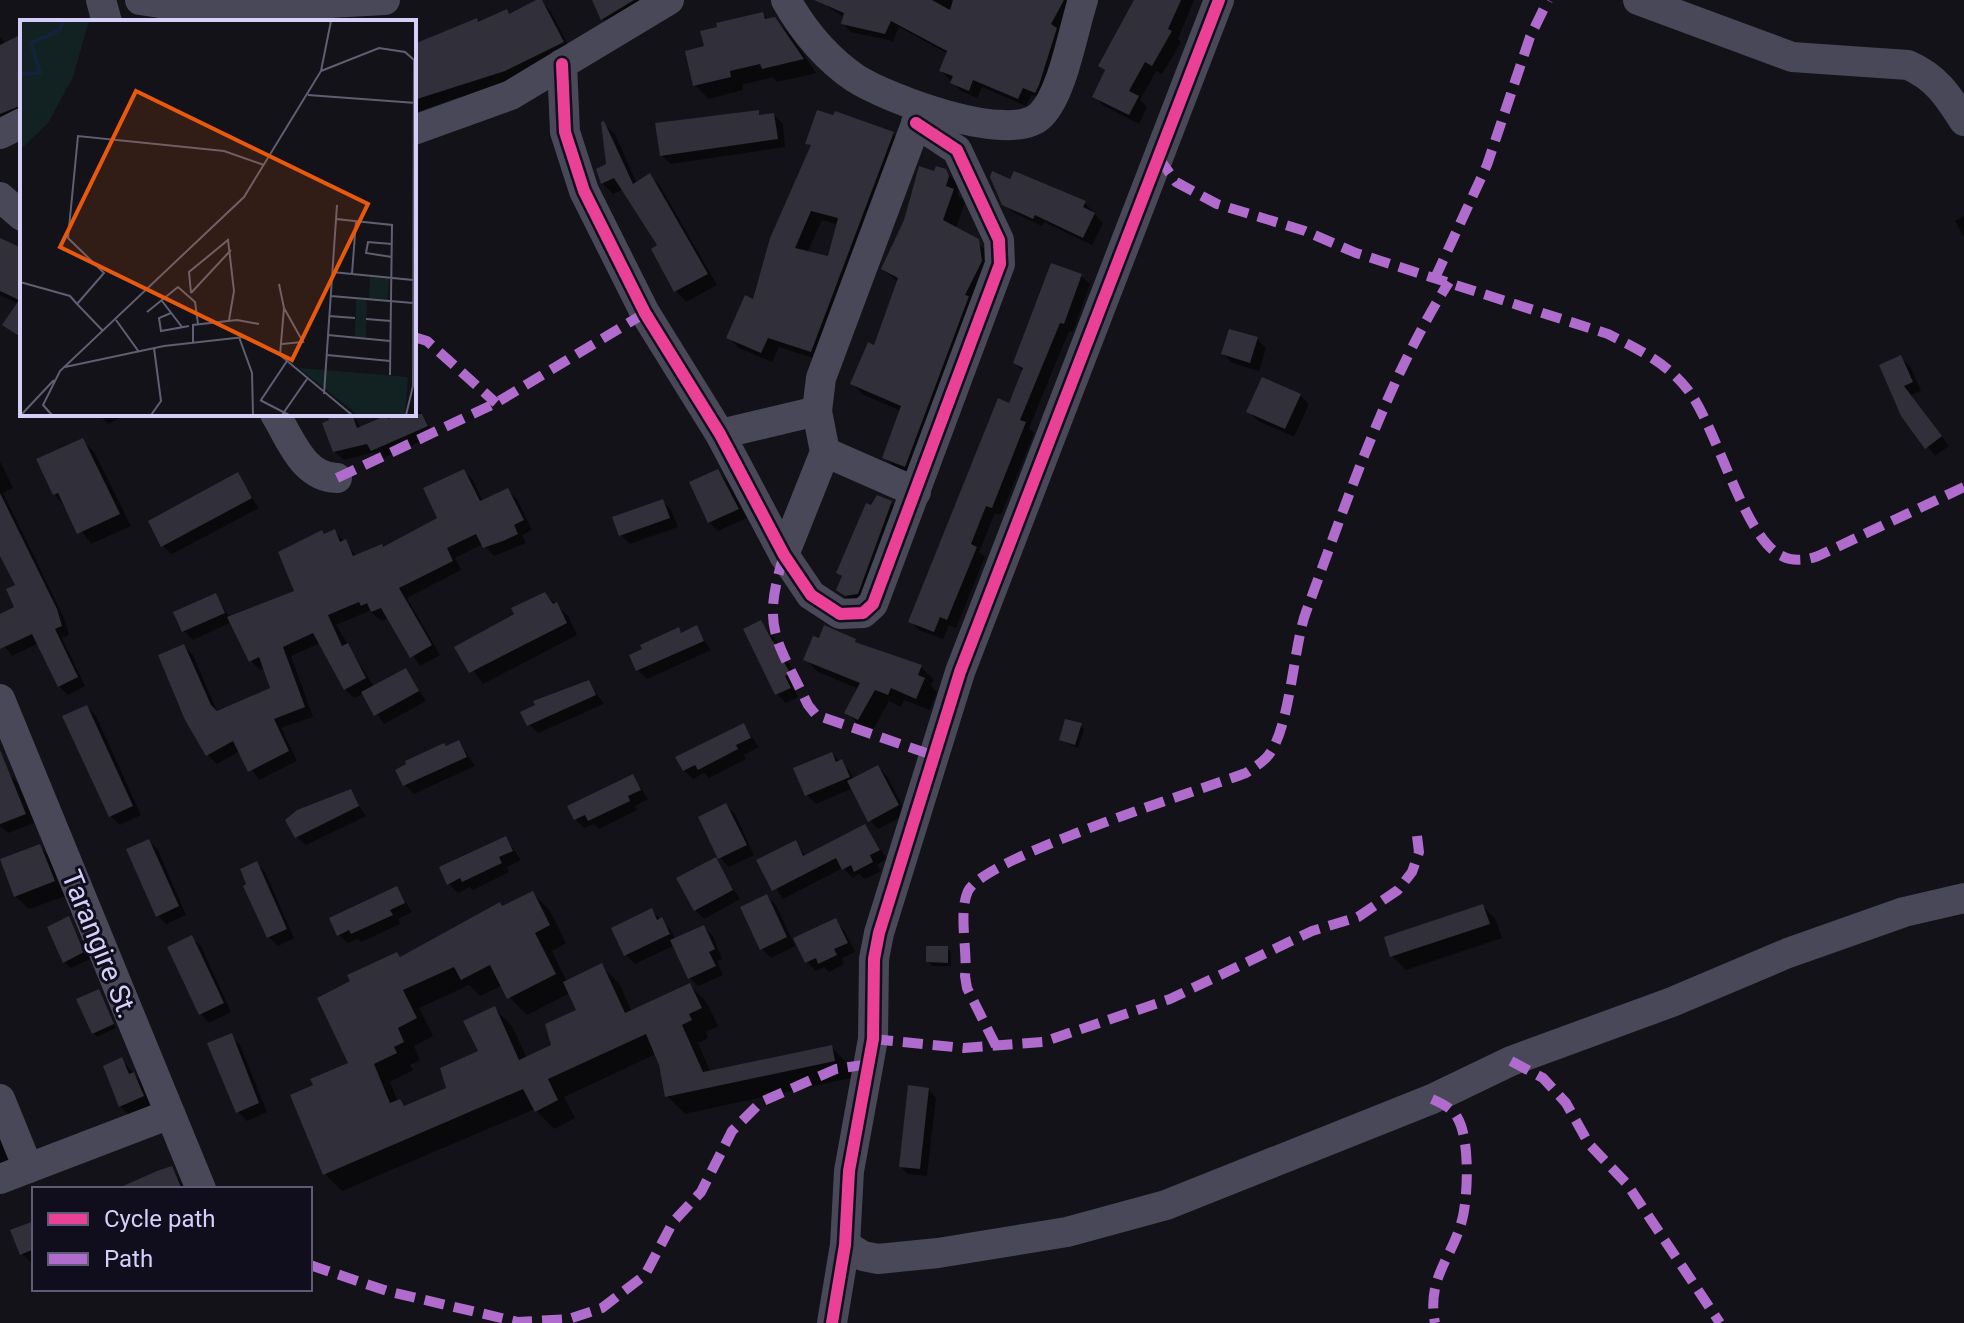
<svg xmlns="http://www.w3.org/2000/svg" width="1964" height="1323" viewBox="0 0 1964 1323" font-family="Roboto,sans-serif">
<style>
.shadow{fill:#0007;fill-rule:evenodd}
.building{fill:#302f3a;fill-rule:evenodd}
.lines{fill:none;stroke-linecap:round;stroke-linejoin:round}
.minor{stroke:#484858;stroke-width:30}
.quiet{stroke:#b06ccc;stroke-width:10;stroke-dasharray:20 10;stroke-linecap:butt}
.cycleway-casing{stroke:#100e1c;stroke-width:17}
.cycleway{stroke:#ea4096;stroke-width:12}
.labels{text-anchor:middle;stroke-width:6;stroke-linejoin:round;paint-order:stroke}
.street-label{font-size:28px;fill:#d4cff9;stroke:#100e1c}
.inset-river{fill:none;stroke:#14233c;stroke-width:4}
.inset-road{fill:none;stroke:#605e72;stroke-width:2}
.view{fill:#e8590c;fill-opacity:0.15;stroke:#e8590c;stroke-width:4}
.inset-edge{fill:none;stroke:#d4cff9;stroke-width:4}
</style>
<rect width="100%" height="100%" fill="#121218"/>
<g class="shadow">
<polygon points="540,0 550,10 572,53 462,100 459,97 414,113 414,45 476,20 480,24 506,11 511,16"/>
<polygon points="594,0 646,0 613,29 603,19"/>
<polygon points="827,0 1065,0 1072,7 1043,100 1032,95 1026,106 982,87 977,98 961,91 941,71 948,54 899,27 893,41 851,32 843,24 845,18 825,5"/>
<polygon points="1136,0 1194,0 1178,39 1181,42 1162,74 1156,71 1140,100 1147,107 1139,124 1104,106 1094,96 1106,72 1100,66"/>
<polygon points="762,14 769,20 774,19 789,33 816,73 777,82 773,77 742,85 743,90 709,99 695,85 706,48"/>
<polygon points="22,36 22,121 0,137 0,37 6,44"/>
<polygon points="758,112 762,117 774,115 783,124 785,147 671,164 662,156"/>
<polygon points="604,124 615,134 637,184 650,176 660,186 717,285 686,302 676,291 653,250 660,246 624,189 613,194 602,183 608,165"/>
<path d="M 893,134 L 903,144 L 822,361 L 779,347 L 772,362 L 739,348 L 729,338 L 755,301 L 812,147 L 808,143 ZM 822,220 L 839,225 L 829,259 L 807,253 Z"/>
<polygon points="921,169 935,174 945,171 957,183 958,196 965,202 956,228 990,253 916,478 896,469 885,457 901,411 864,395 852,384 876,347 898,282 883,269 912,202 909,199"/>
<polygon points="1015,173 1085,203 1103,223 1092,245 1044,222 1042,226 1014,213 1004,204"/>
<polygon points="1964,216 1964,237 1955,221"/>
<polygon points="22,250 22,340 5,325 19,304 0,295 0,259"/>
<polygon points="1081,276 1090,284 1073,332 1069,331 1029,428 1034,433 1001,515 995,513 979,552 985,557 956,628 949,625 943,639 919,630 910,621 1011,405 1024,372 1015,363"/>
<polygon points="1257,339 1266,348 1259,371 1232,363 1223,354"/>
<polygon points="1901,358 1910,366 1921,391 1911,395 1949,446 1935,456 1903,415"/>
<polygon points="1300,395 1309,404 1294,437 1258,421 1249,412"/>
<polygon points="418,408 435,435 381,459 375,452 344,460 334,451 329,414 351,414 362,429 402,414 414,414"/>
<polygon points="99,414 128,414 108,424"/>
<polygon points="82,440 94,452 131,526 91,544 55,494"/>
<polygon points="0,461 13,488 3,493 65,620 69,635 62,638 85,686 68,695 59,686 39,643 12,656 0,640 0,616 17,608 17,586 0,548"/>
<polygon points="464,471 473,480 483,502 507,490 517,499 532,530 522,535 526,543 494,556 483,544 455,558 461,570 407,598 440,655 420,666 388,618 382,621 369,611 336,625 374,687 405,670 426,701 384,724 364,693 354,698 345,689 320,643 291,656 313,717 281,728 297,761 259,780 240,751 217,764 208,755 184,646 193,655 218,713 273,689 265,668 260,670 251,661 232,622 193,640 184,631 215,595 230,618 297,592 325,535 335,531 357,557 384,549 440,519"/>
<polygon points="718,472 727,481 747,518 718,531 709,522"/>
<polygon points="237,475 259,508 172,554 163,546"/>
<polygon points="662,501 671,510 678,527 630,544 621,535"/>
<polygon points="891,503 903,514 869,605 850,601 839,590 844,578 838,573"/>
<polygon points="545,594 568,616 577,635 483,684 457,648"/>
<polygon points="761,623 780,645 798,682 792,685 798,697 786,703 777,694 746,630"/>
<polygon points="696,628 711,650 647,679 638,670 631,656 678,630 683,634"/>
<polygon points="855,641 860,646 921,667 934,680 931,686 937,692 930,710 904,700 901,707 889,701 872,732 859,725 846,712 859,689 818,672 805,659"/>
<polygon points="588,682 604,704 538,733 529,724"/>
<polygon points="87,707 96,716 141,815 120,825 111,816"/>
<polygon points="743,725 759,747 744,755 746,759 709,778 704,773 693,779 684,770"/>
<polygon points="1080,725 1084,729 1078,748 1061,740"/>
<polygon points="459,742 475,766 414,794 405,785"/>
<polygon points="832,754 850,771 854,780 878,767 887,776 907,814 878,829 870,820 853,788 816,804 807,795"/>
<polygon points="9,774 18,783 34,823 8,833 0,826 0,777"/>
<polygon points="633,776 648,799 635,806 637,810 599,829 594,824 584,828 576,819"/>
<polygon points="350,792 366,816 306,845 297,837"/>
<polygon points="726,805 735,814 754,855 729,867 720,858"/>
<polygon points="865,826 887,859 877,865 881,871 865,879 859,874 853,878 843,868 783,899 759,861 795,843 806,856"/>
<polygon points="506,838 521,860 507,867 509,872 473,890 470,887 458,893 449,884"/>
<polygon points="149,841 158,850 186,915 166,924 157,915"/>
<polygon points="39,846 53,860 68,895 29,909 15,896"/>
<polygon points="715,860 740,899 704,919 695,910"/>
<polygon points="256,863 265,872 294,938 278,946 269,937"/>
<polygon points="397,889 412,912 398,919 400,924 361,942 358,939 348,943 339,935"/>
<path d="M 533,893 L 550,911 L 566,943 L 552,951 L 567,982 L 601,966 L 619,983 L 632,1012 L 690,985 L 707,1003 L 718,1026 L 706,1032 L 708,1038 L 698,1043 L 711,1073 L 831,1047 L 849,1065 L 851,1078 L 685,1114 L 667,1096 L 656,1054 L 564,1097 L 575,1118 L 554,1129 L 535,1109 L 342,1191 L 325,1174 L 315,1086 L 351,1064 L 401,959 ZM 469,985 L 480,996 L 503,985 L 509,997 L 527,1015 L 570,993 L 578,1011 L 553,1046 L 527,1058 L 512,1026 L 495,1009 L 480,1052 L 448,1089 L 406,1107 L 398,1102 L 390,1082 L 413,1070 L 410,1065 L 420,1060 L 414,1046 L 433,1036 L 419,1008 Z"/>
<polygon points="767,896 776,905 795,946 771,958 762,949"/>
<polygon points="1483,906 1496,920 1502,938 1406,970 1392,956 1386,938"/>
<polygon points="652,911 670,929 676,940 704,927 713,936 722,959 717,961 723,975 698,986 689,977 675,945 635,964 626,955"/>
<polygon points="68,918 90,959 71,968 64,962"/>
<polygon points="835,921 844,930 855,952 842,958 844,964 829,972 824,967 816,971 807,962"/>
<polygon points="192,938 201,946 231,1012 209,1023 201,1014"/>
<polygon points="947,948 951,952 951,966 932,966 928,962"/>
<polygon points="99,991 116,1028 97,1037 93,1033"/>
<polygon points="231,1036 240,1045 267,1112 247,1121 238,1112"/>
<polygon points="122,1060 142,1083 151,1105 129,1115 120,1106"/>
<polygon points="929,1090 936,1098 927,1176 908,1174 901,1167"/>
<polygon points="0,1133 13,1162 0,1167"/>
<polygon points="172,1168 185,1189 120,1189"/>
<polygon points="34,1222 34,1261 31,1262 22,1254"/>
</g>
<g class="building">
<polygon points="536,0 542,0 564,42 505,71 414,100 414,44 477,18 478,22 507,9 509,14"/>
<polygon points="592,0 634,0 601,20"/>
<polygon points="814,0 932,0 950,10 953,0 1064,0 1051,24 1057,28 1039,85 1035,93 1023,88 1018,99 973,80 969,91 950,83 953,76 939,71 947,51 891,21 885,34 841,24 844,13"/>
<polygon points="1134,0 1181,0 1168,29 1172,31 1152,66 1145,62 1129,91 1139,96 1129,115 1092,97 1105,70 1098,66"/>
<polygon points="763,12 765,19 775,17 804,59 762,69 760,64 730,71 731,77 693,86 685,51 704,46 700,31 717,27 716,23"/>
<polygon points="22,34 22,105 0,114 0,45"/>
<polygon points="759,110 759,115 774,113 778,139 660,156 655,123"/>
<path d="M 817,110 L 833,115 L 835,111 L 894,132 L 811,352 L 768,338 L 761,353 L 726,338 L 745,295 L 753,299 L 770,238 L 811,145 L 805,144 ZM 811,211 L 838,218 L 828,256 L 795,248 Z"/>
<polygon points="604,121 633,184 650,173 708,274 674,292 651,249 657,245 614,178 601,184 596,169 606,164 601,122"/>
<polygon points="919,166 934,171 936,166 946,169 949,176 946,186 954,189 943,220 979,239 982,261 965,295 969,296 905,467 882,458 901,406 850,384 868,342 874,345 898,278 881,269 904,220"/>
<polygon points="992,171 1010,179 1014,171 1086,201 1083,207 1095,213 1083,238 1035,215 1033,219 1002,205 990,177"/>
<polygon points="0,238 22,248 22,338 2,325 19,300 0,291"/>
<polygon points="1051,263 1082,274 1064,324 1060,323 1020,420 1026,422 992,508 986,506 971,544 977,547 947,620 940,617 934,632 908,622 998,398 1009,403 1023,368 1013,363"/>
<polygon points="1229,329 1258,337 1250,363 1221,354"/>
<polygon points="1901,355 1913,382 1904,386 1942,436 1925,449 1901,416 1879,365"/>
<polygon points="1262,377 1301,394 1285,429 1246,412"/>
<polygon points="327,414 352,414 357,428 387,415 388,419 400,414 422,414 428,426 371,451 367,444 333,452 322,423 329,420"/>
<polygon points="83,438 120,514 77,534 58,493 53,495 36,459"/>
<polygon points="464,469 480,501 508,488 524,520 514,525 518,534 503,541 483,548 476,534 447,548 453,561 399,588 432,645 410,658 381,608 371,612 367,603 361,606 359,602 328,615 342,646 348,643 366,678 344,690 313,633 283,647 305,707 274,719 289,751 248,772 233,741 206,756 185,720 158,655 184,644 211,705 217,711 270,688 259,657 249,662 227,617 294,591 278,552 322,530 324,534 335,529 340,542 346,539 353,556 382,544 383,547 437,518 423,488"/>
<polygon points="718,469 739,509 708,523 689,482"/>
<polygon points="238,472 252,498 161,547 148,521"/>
<polygon points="0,493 57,609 62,626 55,629 78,677 58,687 32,634 0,649 0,614 14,607 6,589 15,585 0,556"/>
<polygon points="877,495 892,501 858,594 845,596 836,590 842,576 836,573 866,503 871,505"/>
<polygon points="663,499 670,518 619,536 612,517"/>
<polygon points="545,592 553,604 557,602 567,623 469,673 454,647 514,614 511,608"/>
<polygon points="216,593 225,613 182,632 173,612"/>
<polygon points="761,620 790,673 785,676 791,688 775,695 743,629"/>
<polygon points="697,625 704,641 636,671 629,655 642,649 640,645 679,627 681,633"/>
<polygon points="824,625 856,639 855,642 922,665 918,675 925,678 916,699 891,688 888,695 875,690 858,720 844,713 860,683 803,660 813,636 819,638"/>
<polygon points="406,668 419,691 374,716 361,692"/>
<polygon points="589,680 596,695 527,726 520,712 535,705 533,701"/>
<polygon points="87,705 133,806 109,817 62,716"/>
<polygon points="1065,719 1082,723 1075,745 1059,740"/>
<polygon points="744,723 751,738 736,745 738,749 698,770 695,765 683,771 675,757"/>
<polygon points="459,740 467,757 403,786 395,770 406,764 405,761 444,743 446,746"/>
<polygon points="0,750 26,814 0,824"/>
<polygon points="832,752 836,762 842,759 850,777 805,796 793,768"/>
<polygon points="878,765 899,805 868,822 847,781"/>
<polygon points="633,774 641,790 628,796 630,801 588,821 585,815 574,820 567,806"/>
<polygon points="351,789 359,806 295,838 285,820 297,810"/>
<polygon points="726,803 747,845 718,859 698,817"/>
<polygon points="865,824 880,850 870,855 873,862 854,872 851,865 842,870 836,858 772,891 756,860 796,840 803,856"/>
<polygon points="506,836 513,851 499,857 502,863 462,882 460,878 447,885 439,867"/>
<polygon points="149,839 179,906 156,917 126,849"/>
<polygon points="40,844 55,881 14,897 0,859"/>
<polygon points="716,857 733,890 694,911 676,878"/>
<polygon points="257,861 287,929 267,938 243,886 246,884 240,869"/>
<polygon points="397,886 405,903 390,910 393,915 351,934 349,930 337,936 329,918"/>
<polygon points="533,891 550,925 535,933 556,974 507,999 490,965 461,980 454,967 403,990 417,1018 398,1028 404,1042 394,1047 397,1053 374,1064 390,1103 400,1099 404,1106 446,1088 440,1068 478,1051 463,1021 495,1006 519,1060 551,1045 545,1024 576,1010 563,982 602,963 625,1013 690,983 702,1008 689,1014 692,1020 682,1025 703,1072 832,1045 835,1061 665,1097 659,1065 646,1034 548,1079 558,1100 535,1112 523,1089 323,1175 290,1095 313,1085 310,1079 348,1063 317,998 350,981 347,975 397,952 400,957 500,902 502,906"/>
<polygon points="767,894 787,937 760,950 740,907"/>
<polygon points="1483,904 1490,924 1390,957 1384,937"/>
<polygon points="652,908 657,920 662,917 670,934 624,956 611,928"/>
<polygon points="69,916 84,952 63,963 47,927"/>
<polygon points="836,918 848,943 834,949 837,955 818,964 816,958 805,963 793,938"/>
<polygon points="704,925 715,949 709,952 716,966 688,979 670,940"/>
<polygon points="192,935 224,1003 199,1015 167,947"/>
<polygon points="926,946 948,946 948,963 926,962"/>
<polygon points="99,989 114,1024 92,1034 76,999"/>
<polygon points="232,1033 259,1103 236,1113 207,1043"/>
<polygon points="122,1057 129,1074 134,1072 144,1096 119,1107 103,1066"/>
<polygon points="908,1085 929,1088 920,1169 899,1167"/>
<polygon points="172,1166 182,1189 116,1189 157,1171"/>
<polygon points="34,1221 34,1249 20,1255 10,1230"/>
</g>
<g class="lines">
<g class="minor">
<polyline points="101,0 107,22"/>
<polyline points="140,0 173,5 272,6 385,0"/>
<path d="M 786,0 C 803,30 826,58 855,78 C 886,98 1011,146 1041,115 C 1063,93 1073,30 1083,0"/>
<path d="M 1638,0 L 1792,57 L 1908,65 C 1936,77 1948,96 1964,121"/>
<polyline points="562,64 565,132 584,191 645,313 720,434 784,555 811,595 840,614 863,613 873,604 1000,264 999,240 957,150 916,123"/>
<polyline points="414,130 511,95 669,0"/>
<polyline points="0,134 22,123"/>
<polyline points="0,197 22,216"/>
<path d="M 275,414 C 291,440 303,477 337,478"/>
<polyline points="720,434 817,411"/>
<polyline points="825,452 916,492"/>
<polyline points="784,555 825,452 817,411 821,378 922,108"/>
<polyline points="0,699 201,1189"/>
<polyline points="0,1099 28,1168"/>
<polyline points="0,1179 170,1114"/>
<polyline points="845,1245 863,1256 878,1259 938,1253 1067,1232 1166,1205 1432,1099 1511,1061 1672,1002 1788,953 1904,912 1964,898"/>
<polyline points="832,1323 845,1245 849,1171 873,1039 874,959 879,933 960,672 1219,0"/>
</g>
<g class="quiet">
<path d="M 1158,157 L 1176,182 L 1217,204 L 1305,231 L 1356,253 L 1608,334 C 1638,349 1667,363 1688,390 C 1717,427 1744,539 1782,556 C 1793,562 1807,560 1818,556 L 1964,487"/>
<polyline points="1435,278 1487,165 1530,37 1548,0"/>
<polyline points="414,337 427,341 496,403"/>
<polyline points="337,478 496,403 645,313"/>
<path d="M 784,555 C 761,629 776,638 808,705 L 816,715 L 935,756"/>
<polyline points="873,1039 964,1048 1043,1042 1170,999 1312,931 1358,917 1398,890 1412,872 1419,852 1417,836"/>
<path d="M 996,1046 L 967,988 L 965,976 C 968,951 958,913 968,891 C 985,857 1200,790 1246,773 C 1253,768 1260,764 1266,758 C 1290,734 1293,647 1306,612 C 1347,501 1386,382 1449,282"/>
<polyline points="1511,1061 1543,1078 1566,1103 1589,1144 1627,1184 1720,1323"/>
<path d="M 1432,1099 C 1441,1103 1452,1108 1457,1117 C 1470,1138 1468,1192 1463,1216 C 1454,1257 1426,1276 1435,1323"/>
<polyline points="310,1265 387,1291 518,1322 569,1319 602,1308 645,1275 673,1222 701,1192 732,1131 761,1102 836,1069 870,1064"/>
</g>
<g class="cycleway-casing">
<g id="cycleway">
<polyline points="562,64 565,132 584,191 645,313 720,434 784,555 811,595 840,614 863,613 873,604 1000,264 999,240 957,150 916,123"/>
<polyline points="832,1323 845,1245 849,1171 873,1039 874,959 879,933 960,672 1219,0"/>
</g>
</g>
<use href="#cycleway" class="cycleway"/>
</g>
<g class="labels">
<g class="street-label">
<text transform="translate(100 944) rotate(68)" y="10">Tarangire St.</text>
</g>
</g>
<g transform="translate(20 20)">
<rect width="396" height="396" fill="#121218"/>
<path d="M 0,1 L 69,1 L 53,57 L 28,103 L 0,130 ZM 350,257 L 369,259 L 368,280 L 349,278 ZM 336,279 L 347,280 L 346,317 L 335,317 ZM 279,348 L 388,357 L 385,395 L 338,395 Z" fill="#122222"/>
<path class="inset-river" d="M 0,54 L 20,53 L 11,23 L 40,10 L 43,1"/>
<path class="inset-road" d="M 301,51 L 359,28 L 385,32 L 394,40 L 393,366 L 386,395M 288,75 L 396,83M 316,199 L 372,205 L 370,355M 372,237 L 346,233 L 348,222 L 372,224M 312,252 L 393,260M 332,254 L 336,201M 0,262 L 50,276 L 57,284M 259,264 L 264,288 L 260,335M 171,273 L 169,252 L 208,220 L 214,271 L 209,300M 171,273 L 211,230M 311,276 L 393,283M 142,281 L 162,307M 127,292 L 158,267 L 175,282 L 178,304M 151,293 L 139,298 L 141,311 L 169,306M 309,296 L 335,298M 346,299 L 371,301M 96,300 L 119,332M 83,311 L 57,284 L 84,253 L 48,218 L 58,116 L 204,131 L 244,145M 308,315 L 370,321M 219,317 L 232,353 L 233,395M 173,322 L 173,305 L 217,300 L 239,304M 262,324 L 283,322 L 264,288M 307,335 L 370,341M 45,347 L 144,326 L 224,317 L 260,335 L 332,395M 304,374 L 317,185M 240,380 L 269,395M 241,380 L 267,341M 1,395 L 34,360M 32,395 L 23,385 L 40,351 L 224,177 L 301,51 L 311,1M 131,395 L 141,381 L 134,328M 262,395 L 287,359"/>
<path class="view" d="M 116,71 L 348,184 L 272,340 L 40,227 Z"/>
<rect width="396" height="396" class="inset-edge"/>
</g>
<rect x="32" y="1187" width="280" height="104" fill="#100e1c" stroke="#5e5b74" stroke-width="2"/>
<rect x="48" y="1213" width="40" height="12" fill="#ea4096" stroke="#5e5b74" stroke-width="2"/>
<text x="104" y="1227" font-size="24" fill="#d4cff9">Cycle path</text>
<rect x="48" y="1253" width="40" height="12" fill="#b06ccc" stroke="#5e5b74" stroke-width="2"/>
<text x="104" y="1267" font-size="24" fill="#d4cff9">Path</text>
</svg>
